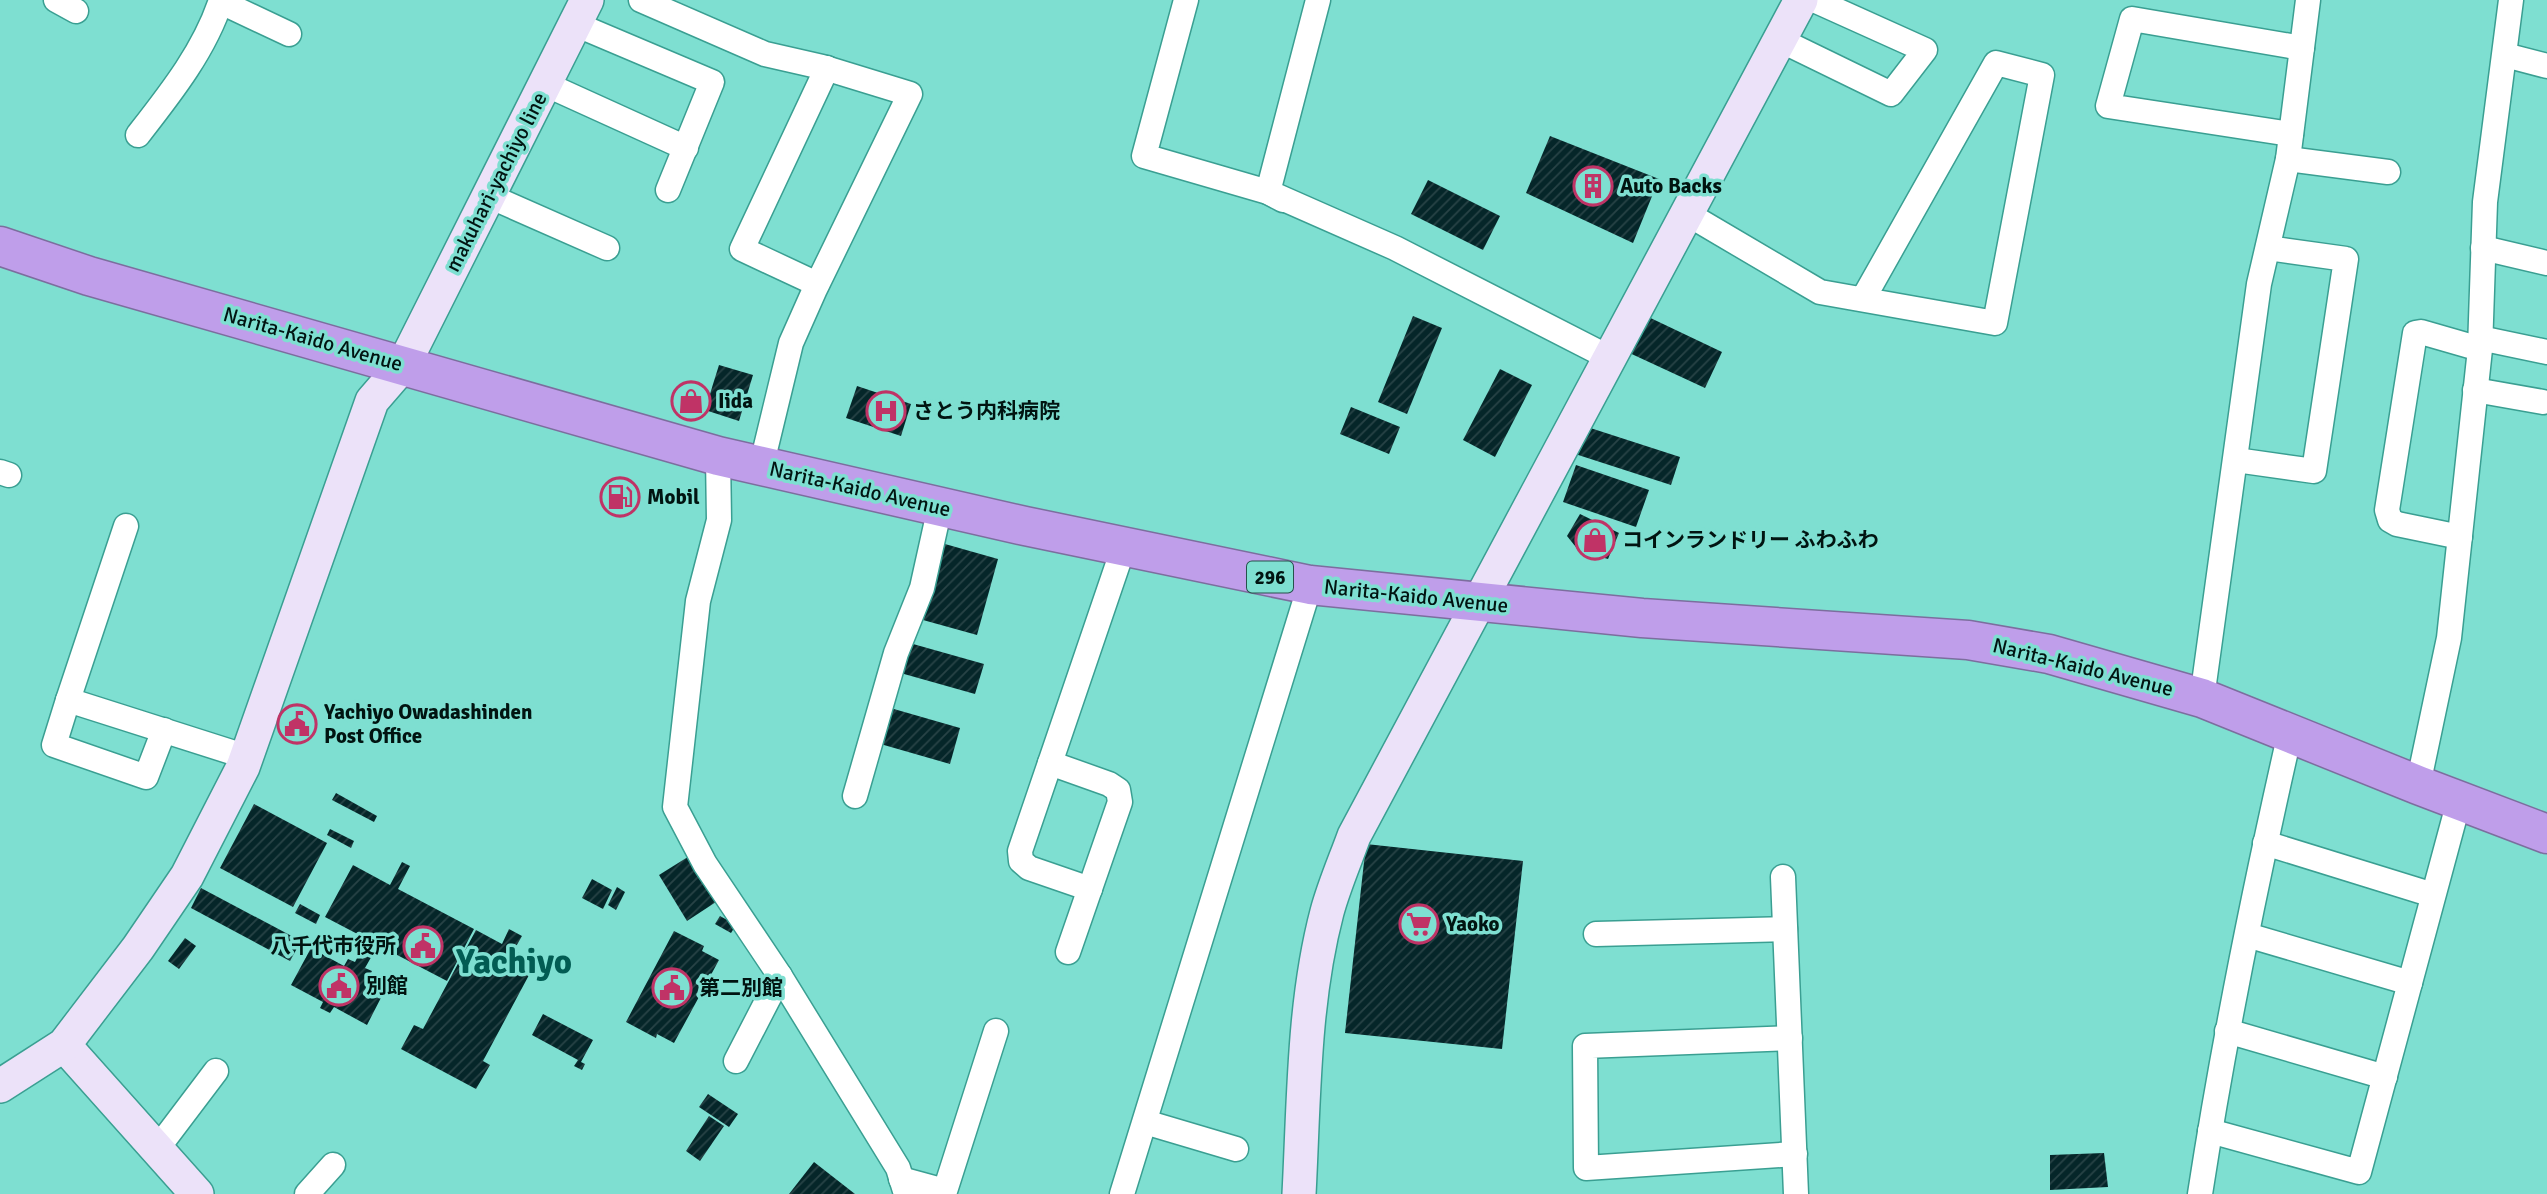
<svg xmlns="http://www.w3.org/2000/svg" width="2547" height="1194" viewBox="0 0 2547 1194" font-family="Signika,'Noto Sans JP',sans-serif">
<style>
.building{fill:url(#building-hatch)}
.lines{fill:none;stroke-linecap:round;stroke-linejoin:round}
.street-casing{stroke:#3a9f92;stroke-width:27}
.secondary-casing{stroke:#3a9f92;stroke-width:36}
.highway-casing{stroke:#7c6e9e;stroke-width:41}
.street{stroke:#fff;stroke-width:24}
.secondary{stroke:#ece2f9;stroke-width:33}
.highway{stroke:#bf9eea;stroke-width:38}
.labels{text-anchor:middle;stroke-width:7;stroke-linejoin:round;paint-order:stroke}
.shield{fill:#7edfd1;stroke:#26514b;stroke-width:2}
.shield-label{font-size:19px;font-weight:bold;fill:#011411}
.street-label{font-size:21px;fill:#011411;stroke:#7edfd1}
.poi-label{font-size:21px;font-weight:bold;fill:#011411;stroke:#7edfd1;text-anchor:start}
.town-label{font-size:35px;font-weight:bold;fill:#025c53;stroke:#7edfd1}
</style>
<defs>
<pattern id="building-hatch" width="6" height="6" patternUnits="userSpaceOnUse" patternTransform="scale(1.75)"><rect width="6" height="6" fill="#052629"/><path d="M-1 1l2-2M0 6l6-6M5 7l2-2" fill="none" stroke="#284346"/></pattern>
</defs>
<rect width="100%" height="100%" fill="#7edfd1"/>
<g class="building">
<polygon points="1550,136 1659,179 1633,243 1526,193"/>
<polygon points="1428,180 1500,216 1483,250 1411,214"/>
<polygon points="1640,313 1722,352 1705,388 1623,350"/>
<polygon points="1413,316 1442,328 1407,414 1378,402"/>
<polygon points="719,365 753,375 739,421 705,410"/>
<polygon points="1500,369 1532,385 1495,457 1463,440"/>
<polygon points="857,386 911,404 901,436 846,418"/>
<polygon points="1351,407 1400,427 1389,454 1340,434"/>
<polygon points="1578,424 1680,457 1671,485 1569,452"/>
<polygon points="1576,465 1649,490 1636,527 1563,502"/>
<polygon points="1580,514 1619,533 1608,559 1579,551 1567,536"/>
<polygon points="945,544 998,559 977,635 923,620"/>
<polygon points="906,642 984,664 975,694 897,672"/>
<polygon points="887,707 960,728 950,764 877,743"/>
<polygon points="336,793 377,816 374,822 332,800"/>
<polygon points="254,804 327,843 293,907 220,868"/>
<polygon points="330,829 354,841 351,848 327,835"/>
<polygon points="1366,844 1523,861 1502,1049 1345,1033"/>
<polygon points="691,855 719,900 687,921 659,875"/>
<polygon points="402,862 410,866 398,889 474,929 447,981 378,945 365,968 372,971 369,978 386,988 367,1025 334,1007 330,1013 320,1008 323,1002 291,985 311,948 344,966 348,959 355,962 367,939 325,917 353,865 390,885"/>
<polygon points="592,879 612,890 603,909 582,898"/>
<polygon points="617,887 625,892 616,910 608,905"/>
<polygon points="201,888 301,941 290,961 191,908"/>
<polygon points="300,904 320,915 316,924 295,913"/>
<polygon points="720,916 736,925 731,933 715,924"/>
<polygon points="509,929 522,936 514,950 536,962 483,1061 490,1065 476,1089 401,1049 414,1025 423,1029 476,930 502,944"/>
<polygon points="674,931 704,946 702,951 719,960 674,1043 657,1034 656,1038 626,1022"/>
<polygon points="185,938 196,946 179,969 168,961"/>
<polygon points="543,1014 593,1040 581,1062 585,1064 582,1070 574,1066 578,1060 532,1035"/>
<polygon points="708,1094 738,1114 729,1127 699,1107"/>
<polygon points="709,1116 724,1126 700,1161 686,1151"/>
<polygon points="2104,1153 2108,1187 2050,1190 2050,1155"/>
<polygon points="814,1162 855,1194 789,1194"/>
</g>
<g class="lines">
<g class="street-casing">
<g id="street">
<polyline points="56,0 76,11"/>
<polyline points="641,0 765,54 822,67 910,94 815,289 791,343 761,467"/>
<polyline points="1186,0 1144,156 1268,192 1395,248 1608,357"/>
<polyline points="221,2 289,34"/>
<polyline points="575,24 712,82 668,190"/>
<polyline points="1780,40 1891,94 1925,50 1814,0"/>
<polyline points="2505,55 2547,66"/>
<polyline points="545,84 686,148"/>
<polyline points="2291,134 2108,106 2132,19 2302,48"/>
<path d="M 138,135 C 170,94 205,50 221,0"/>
<polyline points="2288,159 2388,172"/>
<polyline points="489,196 607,248"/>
<polyline points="1283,200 1268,192 1318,0"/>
<polyline points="1686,213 1820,292 1995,323 2042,75 1996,63 1863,299"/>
<polyline points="2483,248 2547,263"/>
<polyline points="817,284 742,249 827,68"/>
<polyline points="2480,338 2547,352"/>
<polyline points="2475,390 2543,402"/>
<polyline points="718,456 719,520 698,601 675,807 705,864 780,976 898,1168 906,1194"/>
<polyline points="2236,460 2314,471 2346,259 2268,248"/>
<polyline points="0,472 9,475"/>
<polyline points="126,526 68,700 247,757"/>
<polyline points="2460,537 2397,524 2390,520 2387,510 2415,333 2421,332 2480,349"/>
<polyline points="2202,698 2259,284 2288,159 2308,0"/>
<polyline points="68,700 54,745 146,777 164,730"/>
<polyline points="1050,763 1109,784 1118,790 1120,802 1068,952"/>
<polyline points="2418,785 2449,638 2480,349 2485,202 2511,0"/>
<polyline points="855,796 896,653 922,588 940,507"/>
<polyline points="2265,843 2433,895"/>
<polyline points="1783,877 1796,1194"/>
<polyline points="1090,889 1029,868 1021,861 1020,851 1124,546"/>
<polyline points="1596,934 1785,929"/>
<polyline points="2247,935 2410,983"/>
<polyline points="2227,1031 2385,1077"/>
<polyline points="1790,1038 1585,1046 1586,1168 1795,1154"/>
<polyline points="736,1061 780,976"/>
<polyline points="1145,1122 1236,1149"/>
<polyline points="2210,1131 2359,1172 2459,801"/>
<polyline points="157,1149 216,1071"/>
<polyline points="901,1179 945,1191 996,1031"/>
<polyline points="307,1194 333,1165"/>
<polyline points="1122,1194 1310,585"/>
<path d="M 2200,1194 C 2224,1039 2255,886 2290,733"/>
</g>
</g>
<g class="secondary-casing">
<g id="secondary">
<polyline points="64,1045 197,1194"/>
<polyline points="0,1086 64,1045 138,948 187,876 243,767 372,401 404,364 587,0"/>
<path d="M 1299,1194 C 1304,1100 1303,1003 1327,912 C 1334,886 1345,861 1354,836 L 1801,0"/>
</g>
</g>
<g class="highway-casing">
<polyline id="highway" points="0,246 89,276 718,456 1025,526 1310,585 1642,618 1968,640 2049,654 2202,698 2418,785 2547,834"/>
</g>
<use href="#street" class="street"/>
<use href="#secondary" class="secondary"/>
<use href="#highway" class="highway"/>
</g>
<defs>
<g id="building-ring" transform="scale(2.0125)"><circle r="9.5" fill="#7edfd1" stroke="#c03366" stroke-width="1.5"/><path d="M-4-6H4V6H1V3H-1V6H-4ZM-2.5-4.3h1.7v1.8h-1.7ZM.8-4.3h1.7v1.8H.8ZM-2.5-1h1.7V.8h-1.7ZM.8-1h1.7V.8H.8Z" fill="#c03366"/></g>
<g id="shop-ring" transform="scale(2.0125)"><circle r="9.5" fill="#7edfd1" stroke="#c03366" stroke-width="1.5"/><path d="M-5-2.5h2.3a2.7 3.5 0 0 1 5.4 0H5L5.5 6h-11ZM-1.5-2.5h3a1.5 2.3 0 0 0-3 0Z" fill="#c03366"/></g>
<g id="hospital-ring" transform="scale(2.0125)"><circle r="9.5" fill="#7edfd1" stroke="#c03366" stroke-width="1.5"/><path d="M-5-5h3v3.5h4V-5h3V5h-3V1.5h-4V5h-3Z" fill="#c03366"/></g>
<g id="fuel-ring" transform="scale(2.0125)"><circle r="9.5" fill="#7edfd1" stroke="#c03366" stroke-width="1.5"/><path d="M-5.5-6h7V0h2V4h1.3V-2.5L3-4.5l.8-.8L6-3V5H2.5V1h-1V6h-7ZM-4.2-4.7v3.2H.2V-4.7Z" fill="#c03366"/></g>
<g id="civic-ring" transform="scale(2.0125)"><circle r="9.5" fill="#7edfd1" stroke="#c03366" stroke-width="1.5"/><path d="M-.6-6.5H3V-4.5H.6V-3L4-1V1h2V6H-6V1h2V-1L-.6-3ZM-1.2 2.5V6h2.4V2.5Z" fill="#c03366"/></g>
<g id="supermarket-ring" transform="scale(2.0125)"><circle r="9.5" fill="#7edfd1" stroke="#c03366" stroke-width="1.5"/><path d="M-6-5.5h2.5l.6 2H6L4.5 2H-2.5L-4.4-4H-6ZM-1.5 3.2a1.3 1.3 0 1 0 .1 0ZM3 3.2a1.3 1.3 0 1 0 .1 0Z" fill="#c03366"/></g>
</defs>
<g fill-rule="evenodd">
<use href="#building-ring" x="1593" y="186"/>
<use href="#shop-ring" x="691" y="401"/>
<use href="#hospital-ring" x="886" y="411"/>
<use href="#fuel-ring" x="620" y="497"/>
<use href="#shop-ring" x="1595" y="540"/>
<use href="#civic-ring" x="297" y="724"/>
<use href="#supermarket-ring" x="1419" y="924"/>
<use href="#civic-ring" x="423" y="946"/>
<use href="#civic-ring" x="339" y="986"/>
<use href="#civic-ring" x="672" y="988"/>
</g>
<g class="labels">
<rect class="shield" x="1247" y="561.5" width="46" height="31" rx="5"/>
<g class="shield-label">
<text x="1270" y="584">296</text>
</g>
<g class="street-label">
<text transform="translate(496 182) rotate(-63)" y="7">makuhari-yachiyo line</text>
<text transform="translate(313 339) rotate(16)" y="7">Narita-Kaido Avenue</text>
<text transform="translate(860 489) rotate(13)" y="7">Narita-Kaido Avenue</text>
<text transform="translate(1416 596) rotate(6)" y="7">Narita-Kaido Avenue</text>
<text transform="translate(2083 667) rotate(14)" y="7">Narita-Kaido Avenue</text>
</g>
<g class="poi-label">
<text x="1620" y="193">Auto Backs</text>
<text x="718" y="408">Iida</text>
<text x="913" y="418">さとう内科病院</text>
<text x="647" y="504">Mobil</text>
<text x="1622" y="547">コインランドリー ふわふわ</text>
<text x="324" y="719">Yachiyo Owadashinden<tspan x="324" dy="24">Post Office</tspan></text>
<text x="1446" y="931">Yaoko</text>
<text x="396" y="953" text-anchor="end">八千代市役所</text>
<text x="366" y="993">別館</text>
<text x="699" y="995">第二別館</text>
</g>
<g class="town-label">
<text x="514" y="973">Yachiyo</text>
</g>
</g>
</svg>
